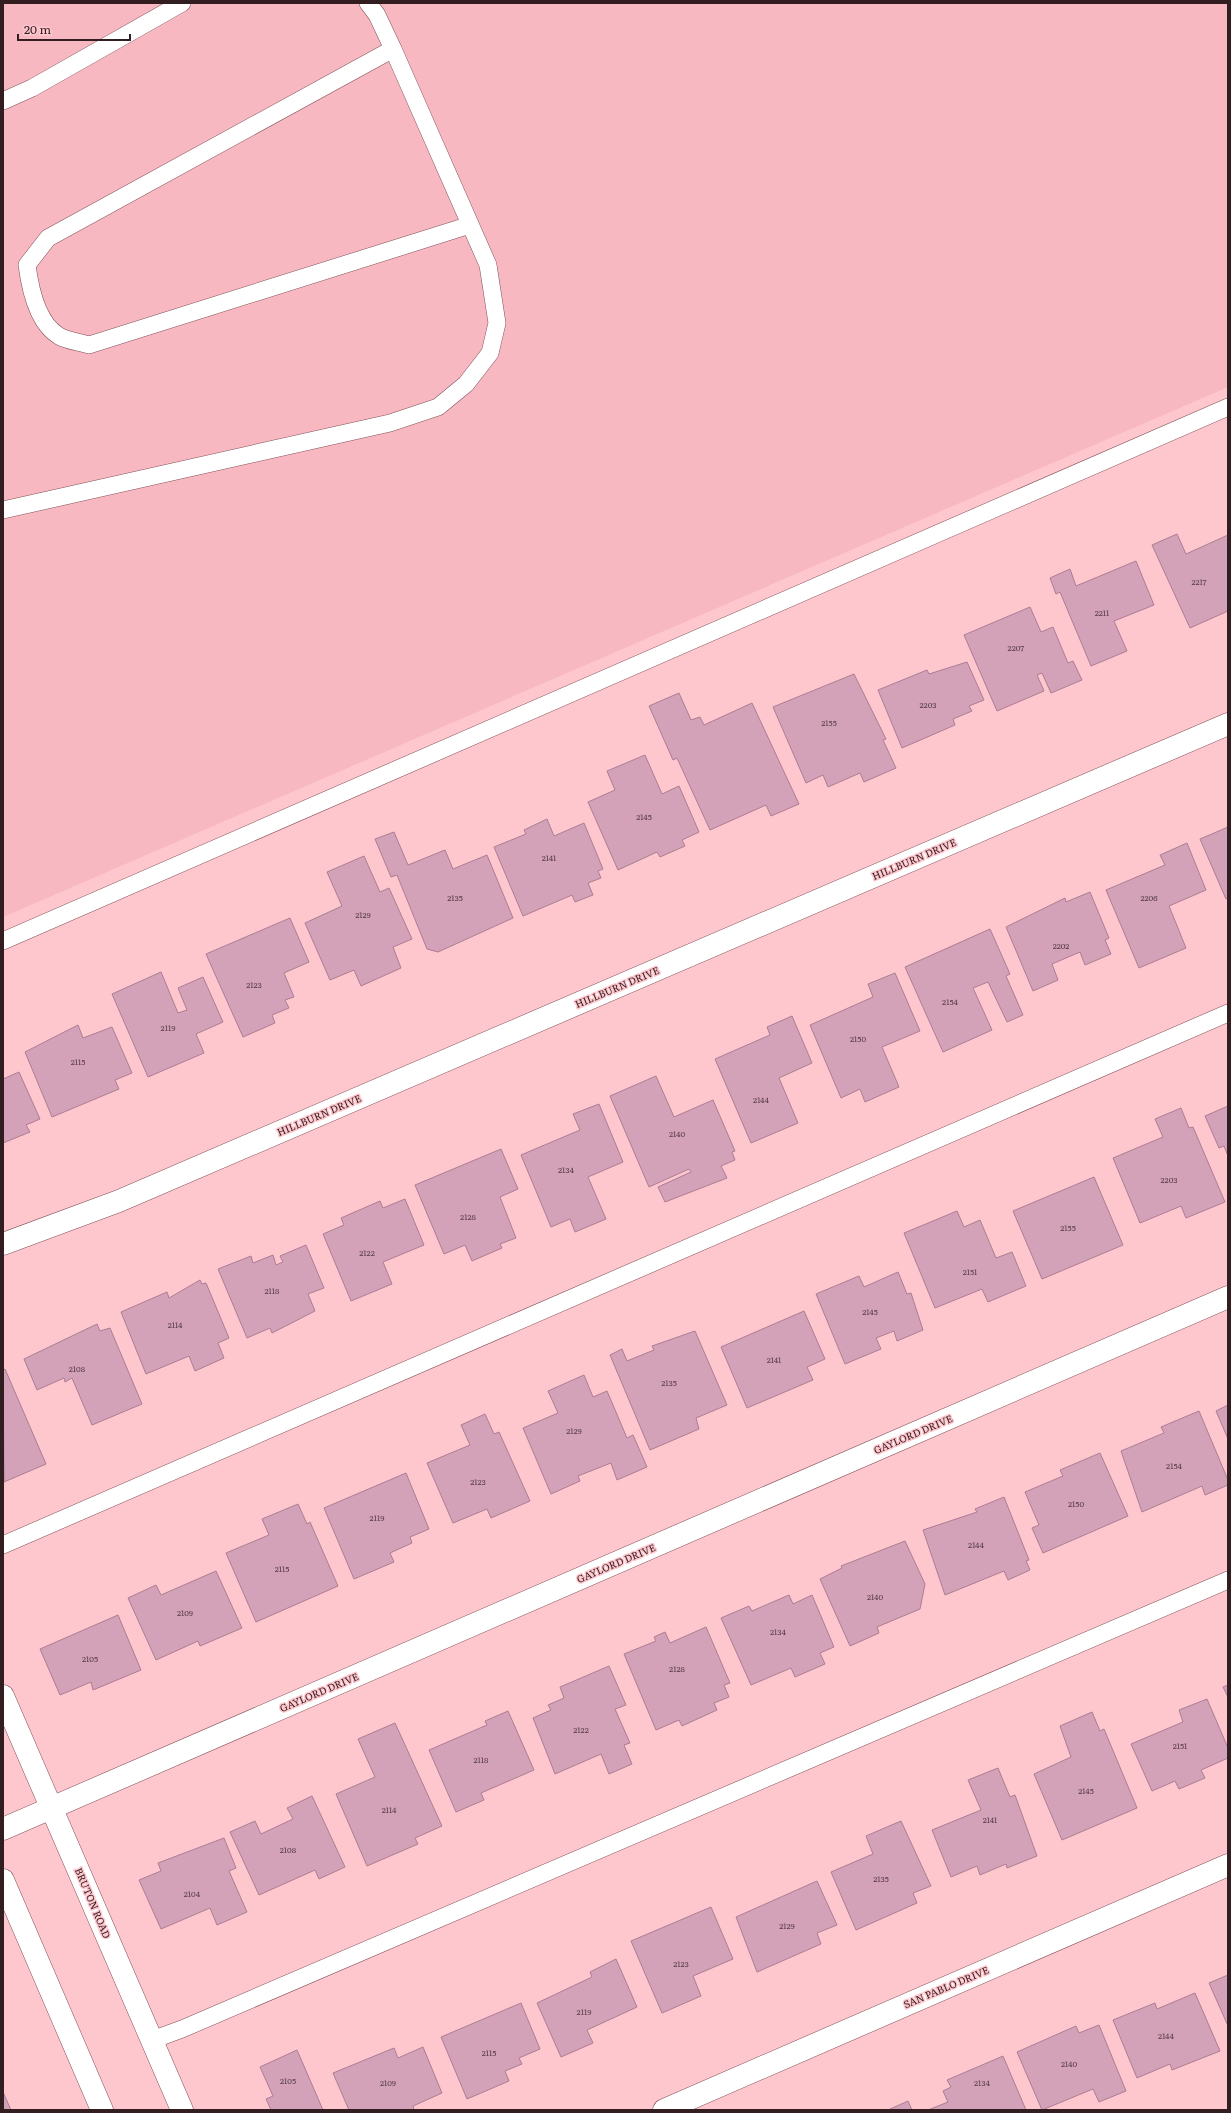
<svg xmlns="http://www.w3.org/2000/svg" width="1231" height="2113" viewBox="0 0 1231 2113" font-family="Literata,serif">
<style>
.built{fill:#f8b8c1}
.building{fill:#d3a1b8;stroke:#ac7d93}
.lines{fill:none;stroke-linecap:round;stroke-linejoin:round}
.lane-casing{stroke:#825259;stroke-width:18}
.street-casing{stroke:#825259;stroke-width:23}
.secondary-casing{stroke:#825259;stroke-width:23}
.lane{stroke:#fff;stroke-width:17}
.street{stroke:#fff;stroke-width:22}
.secondary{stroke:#fff;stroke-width:22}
.labels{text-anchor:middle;stroke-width:3;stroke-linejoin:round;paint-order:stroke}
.number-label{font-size:8px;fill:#5a3e46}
.street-label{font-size:10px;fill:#321d20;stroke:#fec6cd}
</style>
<rect width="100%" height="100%" fill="#fec6cd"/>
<polygon class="built" points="3,3 1228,3 1228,387 3,917"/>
<g class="building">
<polygon points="1177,534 1186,554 1228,535 1228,611 1190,628 1152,545"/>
<polygon points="1136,561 1154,605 1114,621 1127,651 1091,666 1060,592 1056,594 1050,578 1070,569 1076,586"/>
<polygon points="1030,607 1041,632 1053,627 1068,663 1073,661 1082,680 1051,693 1042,673 1037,675 1044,691 997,711 964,635"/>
<polygon points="967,662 984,700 969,706 972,711 953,719 955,725 902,748 878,690 927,670 929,674"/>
<polygon points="854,674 886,739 883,740 896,768 864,782 860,773 828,787 823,775 806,783 773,707"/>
<polygon points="679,693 691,720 700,717 704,725 752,703 799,804 771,816 766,805 710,830 677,758 673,760 649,706"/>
<polygon points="645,755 662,794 679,786 699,832 682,840 685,846 660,857 657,852 618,870 588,802 615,790 607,771"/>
<polygon points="547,819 554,836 584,823 603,869 598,871 601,878 588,883 593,895 575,902 572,895 523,916 494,847 526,834 524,830"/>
<polygon points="1228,827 1228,898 1226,899 1200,839"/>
<polygon points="394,832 408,865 445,850 453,869 487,855 513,918 438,952 427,949 397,875 391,877 375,839"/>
<polygon points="1187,843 1206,890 1169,906 1186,948 1139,968 1106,890 1165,865 1160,855"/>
<polygon points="364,856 380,892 389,888 412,939 393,947 401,968 361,986 354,970 330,980 305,923 342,906 327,872"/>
<polygon points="1090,892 1109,938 1105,940 1111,954 1085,965 1080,952 1052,964 1058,980 1033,991 1006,927 1065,898 1066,902"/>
<polygon points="290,918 309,962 284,973 294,997 285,1000 289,1008 272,1015 275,1023 243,1037 206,954"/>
<polygon points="990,929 1010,974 1006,976 1023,1015 1007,1022 988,982 973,988 992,1030 943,1052 905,967"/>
<polygon points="161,972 178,1013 187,1010 178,988 203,977 223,1022 196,1034 204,1053 148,1077 112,994"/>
<polygon points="895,973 920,1031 882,1047 899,1087 865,1102 860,1089 841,1098 810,1025 873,997 868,984"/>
<polygon points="792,1016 812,1063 779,1078 798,1123 751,1143 715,1059 770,1035 767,1027"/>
<polygon points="78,1025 83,1038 112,1027 132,1073 115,1080 119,1089 52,1117 25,1052"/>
<polygon points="19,1072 40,1119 26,1125 30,1132 3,1143 3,1079"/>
<polygon points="656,1076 674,1117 713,1100 735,1151 732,1152 735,1160 721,1166 727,1178 665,1202 658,1187 691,1172 689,1169 649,1187 610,1096"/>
<polygon points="599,1104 623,1162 588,1177 606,1219 575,1232 570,1219 551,1227 521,1155 580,1130 573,1114"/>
<polygon points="1228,1106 1228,1156 1224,1146 1219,1148 1205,1116"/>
<polygon points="1181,1108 1189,1128 1193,1127 1225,1202 1186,1218 1181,1206 1140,1223 1113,1158 1163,1137 1155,1119"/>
<polygon points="501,1149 518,1189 500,1197 516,1238 500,1244 502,1248 472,1261 465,1245 444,1254 415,1185"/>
<polygon points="1094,1177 1123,1245 1042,1279 1013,1211"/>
<polygon points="405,1199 424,1245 383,1262 392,1284 351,1301 323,1234 344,1225 341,1218 380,1201 383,1208"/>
<polygon points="957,1211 964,1227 980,1220 996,1258 1012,1252 1026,1286 988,1302 982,1289 935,1308 904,1233"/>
<polygon points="306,1245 324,1288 308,1294 315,1311 272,1333 270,1328 247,1338 218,1269 251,1256 253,1263 273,1255 276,1265 283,1262 280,1256"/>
<polygon points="898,1272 907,1294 911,1293 923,1330 897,1341 894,1331 876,1338 881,1349 845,1364 816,1294 859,1276 864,1287"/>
<polygon points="200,1280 202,1284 206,1283 229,1338 218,1343 224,1358 195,1371 189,1356 146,1374 121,1312 167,1292 169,1298"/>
<polygon points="804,1311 825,1359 807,1367 813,1380 747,1408 721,1347"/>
<polygon points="97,1324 100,1331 110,1328 142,1404 92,1425 72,1378 65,1382 64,1378 37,1390 24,1359"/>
<polygon points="695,1331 727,1405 696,1418 699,1429 650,1450 610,1355 622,1349 627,1361 654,1350 652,1346"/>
<polygon points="5,1369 46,1464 4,1482 3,1370"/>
<polygon points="584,1375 593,1397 607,1391 627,1438 633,1435 647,1467 617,1480 611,1463 578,1476 580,1481 551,1494 523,1428 558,1413 548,1391"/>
<polygon points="1228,1405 1228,1439 1216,1411"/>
<polygon points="1199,1411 1228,1480 1228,1485 1205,1495 1202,1486 1142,1512 1121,1451 1164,1433 1161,1427"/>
<polygon points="485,1414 494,1434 499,1432 530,1501 491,1518 487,1509 453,1523 427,1463 470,1445 461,1425"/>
<polygon points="1100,1453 1128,1516 1043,1553 1032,1528 1039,1525 1025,1492 1063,1476 1060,1470"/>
<polygon points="406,1473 429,1529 410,1537 412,1543 390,1553 394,1562 354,1579 324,1508"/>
<polygon points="1004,1497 1029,1560 1026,1561 1030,1570 1008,1580 1004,1571 945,1595 923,1530 977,1512 975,1509"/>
<polygon points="298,1504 307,1524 310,1522 338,1586 256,1622 226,1553 269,1535 262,1519"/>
<polygon points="905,1541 925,1584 920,1609 877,1627 879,1633 850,1646 820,1579 842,1568 841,1566"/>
<polygon points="216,1571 242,1628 200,1646 198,1641 156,1660 128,1598 156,1585 161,1595"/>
<polygon points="789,1595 793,1604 812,1595 834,1647 820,1653 825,1664 795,1677 791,1668 751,1685 721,1618 749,1606 752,1611"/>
<polygon points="118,1615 141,1670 93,1690 91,1682 60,1695 40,1649"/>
<polygon points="706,1627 730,1683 724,1685 729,1697 714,1703 717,1710 682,1726 679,1720 656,1730 624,1654 656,1641 654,1637 665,1632 670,1643"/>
<polygon points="609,1666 626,1705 615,1709 630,1743 624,1745 632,1764 609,1774 601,1754 555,1774 533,1718 551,1710 548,1705 564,1698 560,1687"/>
<polygon points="1228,1685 1228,1697 1223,1687"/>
<polygon points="1207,1699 1228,1748 1228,1758 1201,1770 1205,1778 1179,1789 1175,1781 1152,1791 1131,1744 1183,1722 1179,1710"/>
<polygon points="508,1711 534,1770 481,1793 484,1800 456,1812 429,1750 487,1725 485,1721"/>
<polygon points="1092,1712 1100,1731 1104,1729 1137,1808 1062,1840 1034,1774 1071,1757 1060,1726"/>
<polygon points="395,1723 442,1826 415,1838 418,1844 367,1866 336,1794 375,1777 358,1739"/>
<polygon points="998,1768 1010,1797 1015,1795 1037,1856 1007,1868 1006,1864 980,1875 977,1866 951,1877 932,1830 981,1810 968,1780"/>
<polygon points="312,1796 345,1867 319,1879 315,1870 259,1895 230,1832 255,1821 261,1834 293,1819 287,1808"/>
<polygon points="901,1821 931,1886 913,1893 917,1903 856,1930 831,1872 873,1854 866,1836"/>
<polygon points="224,1838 236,1868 229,1871 247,1912 217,1925 210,1908 161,1929 139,1880 161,1871 158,1863"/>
<polygon points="817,1881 837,1925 817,1933 821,1944 757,1972 736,1917"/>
<polygon points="711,1907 733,1959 693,1976 701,1996 662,2013 631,1941"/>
<polygon points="616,1959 637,2007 587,2030 593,2043 561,2057 537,2003 592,1977 590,1972"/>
<polygon points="1228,1975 1228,2026 1209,1983"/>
<polygon points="1195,1993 1220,2051 1172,2070 1170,2064 1137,2078 1113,2020 1155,2003 1157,2009"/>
<polygon points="521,2003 540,2049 519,2058 522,2064 505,2071 509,2081 467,2099 441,2037"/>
<polygon points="1099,2025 1126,2091 1099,2102 1093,2089 1042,2110 1017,2052 1076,2026 1079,2033"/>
<polygon points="423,2047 442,2093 413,2106 414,2110 349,2110 333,2073 394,2048 398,2058"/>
<polygon points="297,2050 323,2110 271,2110 266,2099 273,2096 260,2067"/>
<polygon points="1003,2056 1026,2110 928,2110 948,2102 943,2091 951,2087 947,2080"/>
<polygon points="3,2092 11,2110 3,2110"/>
<polygon points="908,2101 912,2110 888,2110"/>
</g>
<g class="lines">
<g class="lane-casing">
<g id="lane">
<path d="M 393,49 L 48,238 L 27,265 C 30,288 37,323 59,336 C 67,341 80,342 89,345 L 470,225"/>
<polyline points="3,101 32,88 182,3"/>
<polyline points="3,510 390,423 438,407 466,384 490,353 497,323 488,265 393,49 377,15 368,3"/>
<polyline points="3,941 1228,407"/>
<polyline points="3,1545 1228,1013"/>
<polyline points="152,2040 182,2029 1228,1580"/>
</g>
</g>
<g class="street-casing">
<g id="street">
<polyline points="3,1829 1228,1297"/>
<polyline points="664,2110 1228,1865"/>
</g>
</g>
<g class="secondary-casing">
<g id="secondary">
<polyline points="3,1244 119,1201 1228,724"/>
<polyline points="3,1696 182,2110"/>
<polyline points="3,1880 102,2110"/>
</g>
</g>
<use href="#lane" class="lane"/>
<use href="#street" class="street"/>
<use href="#secondary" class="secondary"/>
</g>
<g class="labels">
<g class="number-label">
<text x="1199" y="585">2217</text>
<text x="1102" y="616">2211</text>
<text x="1016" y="651">2207</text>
<text x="928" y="708">2203</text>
<text x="829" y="726">2155</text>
<text x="644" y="820">2145</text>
<text x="549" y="861">2141</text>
<text x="455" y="901">2135</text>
<text x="1149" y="901">2206</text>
<text x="363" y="918">2129</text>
<text x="1061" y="949">2202</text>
<text x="254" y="988">2123</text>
<text x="950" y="1005">2154</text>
<text x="168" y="1031">2119</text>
<text x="858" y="1042">2150</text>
<text x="78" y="1065">2115</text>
<text x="761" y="1103">2144</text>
<text x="677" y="1137">2140</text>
<text x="566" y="1173">2134</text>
<text x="1169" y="1183">2203</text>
<text x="468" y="1220">2128</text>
<text x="1068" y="1231">2155</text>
<text x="367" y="1256">2122</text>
<text x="970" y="1275">2151</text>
<text x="272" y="1294">2118</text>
<text x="870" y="1315">2145</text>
<text x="175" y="1328">2114</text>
<text x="774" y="1363">2141</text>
<text x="77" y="1372">2108</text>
<text x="669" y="1386">2135</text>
<text x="574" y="1434">2129</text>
<text x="1174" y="1469">2154</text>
<text x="478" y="1485">2123</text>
<text x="1076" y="1507">2150</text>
<text x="377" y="1521">2119</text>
<text x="976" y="1548">2144</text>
<text x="282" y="1572">2115</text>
<text x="875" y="1600">2140</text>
<text x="185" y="1616">2109</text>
<text x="778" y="1635">2134</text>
<text x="90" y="1662">2105</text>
<text x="677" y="1672">2128</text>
<text x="581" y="1733">2122</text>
<text x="1180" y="1749">2151</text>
<text x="481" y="1763">2118</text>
<text x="1086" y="1794">2145</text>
<text x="389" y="1813">2114</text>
<text x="990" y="1823">2141</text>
<text x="288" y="1853">2108</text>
<text x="881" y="1882">2135</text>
<text x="192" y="1897">2104</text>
<text x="787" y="1929">2129</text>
<text x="681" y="1967">2123</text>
<text x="584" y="2015">2119</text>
<text x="1166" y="2039">2144</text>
<text x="489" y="2056">2115</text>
<text x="1069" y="2067">2140</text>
<text x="288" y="2084">2105</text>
<text x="388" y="2086">2109</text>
<text x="982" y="2086">2134</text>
</g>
<g class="street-label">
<text transform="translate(914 859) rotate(-23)" y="4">HILLBURN DRIVE</text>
<text transform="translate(617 987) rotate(-23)" y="4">HILLBURN DRIVE</text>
<text transform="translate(319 1115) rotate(-23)" y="4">HILLBURN DRIVE</text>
<text transform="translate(913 1434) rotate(-23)" y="4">GAYLORD DRIVE</text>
<text transform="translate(616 1563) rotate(-23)" y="4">GAYLORD DRIVE</text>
<text transform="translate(319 1692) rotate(-23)" y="4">GAYLORD DRIVE</text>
<text transform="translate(93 1903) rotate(67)" y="4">BRUTON ROAD</text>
<text transform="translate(946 1987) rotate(-23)" y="4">SAN PABLO DRIVE</text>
</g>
</g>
<rect width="1231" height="2113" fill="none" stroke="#321d20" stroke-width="8"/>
<path d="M18 34v6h112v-6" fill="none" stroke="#321d20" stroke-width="2"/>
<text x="24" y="34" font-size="12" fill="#321d20" stroke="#fec6cd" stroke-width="3" paint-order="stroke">20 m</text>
</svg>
